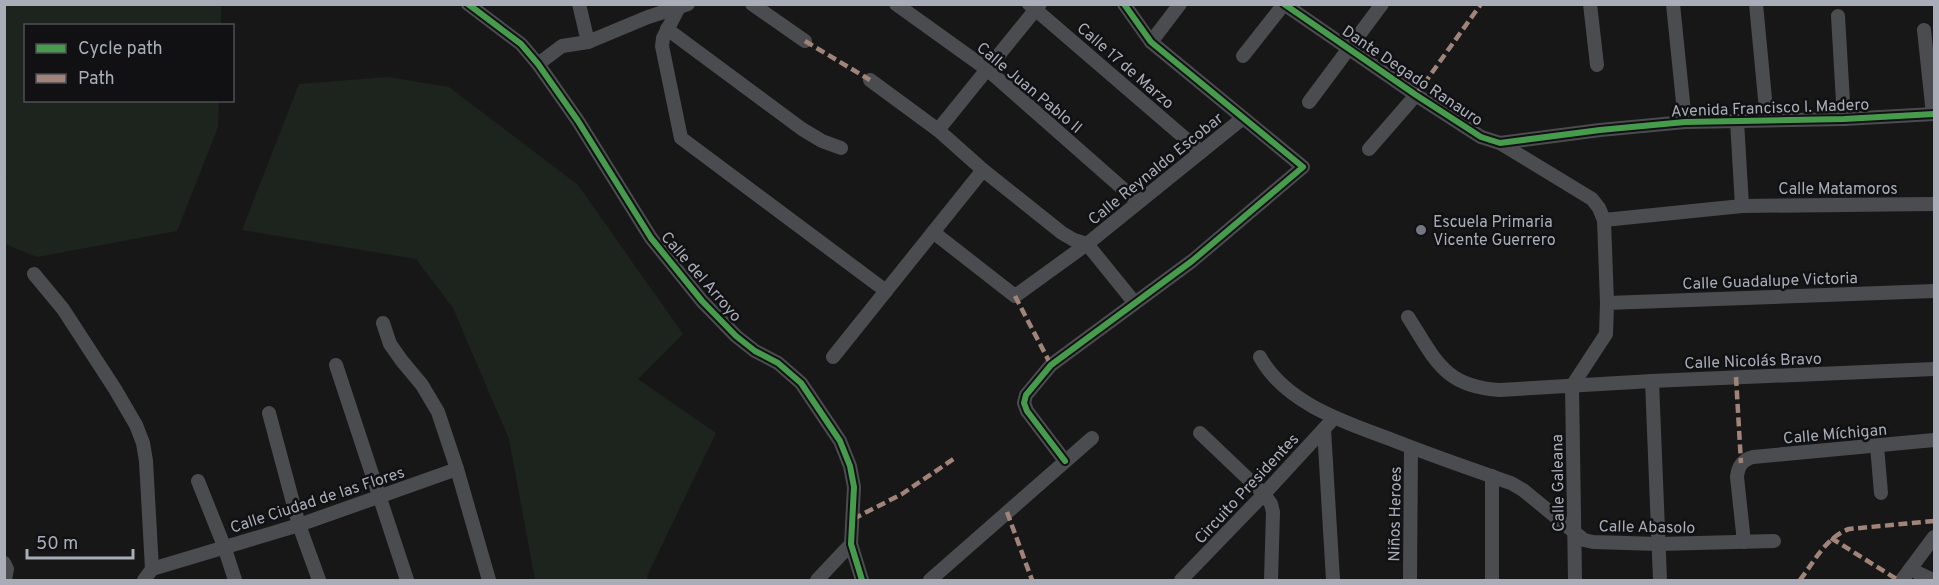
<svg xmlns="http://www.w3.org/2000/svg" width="1939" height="585" viewBox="0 0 1939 585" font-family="Overpass,sans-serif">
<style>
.green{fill:#1d241e}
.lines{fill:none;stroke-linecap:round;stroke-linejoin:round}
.street{stroke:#4b4c50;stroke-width:14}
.quiet{stroke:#a18479;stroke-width:4.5;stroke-dasharray:9 4.5;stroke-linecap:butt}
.cycleway-casing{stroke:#111113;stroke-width:10}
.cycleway{stroke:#469c4c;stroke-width:6}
.poi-dot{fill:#757880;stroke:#111113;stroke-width:2}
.labels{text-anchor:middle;stroke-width:5;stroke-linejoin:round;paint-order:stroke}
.street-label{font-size:16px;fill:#a8adb8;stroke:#111113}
.poi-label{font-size:16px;fill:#a8adb8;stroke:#111113;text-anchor:start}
</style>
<rect width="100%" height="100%" fill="#171717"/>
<g class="green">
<polygon points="4,5 221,5 221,25 26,26 26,100 219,101 218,127 177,231 37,257 5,244 4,181 7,180 4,169"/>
<polygon points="388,77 449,87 578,185 683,334 638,379 716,433 647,576 648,580 535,580 509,439 453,308 416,259 242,230 299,84"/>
</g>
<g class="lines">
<g class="street">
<polyline points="468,4 521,44 538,64 578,121 651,238 702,301 736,336 755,351 778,363 801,383 840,441 850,466 854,487 851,544 862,580"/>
<polyline points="579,4 588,42"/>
<polyline points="752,4 805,41"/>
<polyline points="896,4 988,70 1138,202"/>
<polyline points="1029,4 1201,152"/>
<polyline points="1284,4 1416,95 1481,137 1500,143 1600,130 1685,122 1844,119 1934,114"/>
<polyline points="1590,4 1597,65"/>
<polyline points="1673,4 1685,122"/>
<polyline points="1756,4 1767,120"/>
<polyline points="679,7 663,38 662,46 681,138 886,291"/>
<polyline points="1838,16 1844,119"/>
<polyline points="667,29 802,129 822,141 841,148"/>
<polyline points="1924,30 1933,114"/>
<polyline points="1151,42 1180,4"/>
<polyline points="1243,56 1284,4"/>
<polyline points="538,64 562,46 588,42 648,17 688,4"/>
<polyline points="870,80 938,130 983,170 1062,233 1074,240 1087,244 1134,302"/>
<polyline points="1309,102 1382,4"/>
<polyline points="1737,121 1742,206"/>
<polyline points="938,130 1040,4"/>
<polyline points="1500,143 1592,199 1599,208 1604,220 1607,303 1606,334 1572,386"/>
<polyline points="1369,149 1416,95"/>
<polyline points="1604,220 1742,206 1934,204"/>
<polyline points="933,232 1015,296 1087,244 1243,118"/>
<polyline points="34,274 63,309 115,389 136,425 143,443 146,461 152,569 144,580"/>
<polyline points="1607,303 1934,291"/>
<path d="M 1408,317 C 1435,359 1444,387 1500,390 L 1652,381 L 1934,369"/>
<polyline points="383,323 390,344 402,361 422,385 438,412 457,469 489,580"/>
<polyline points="833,357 983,170"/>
<path d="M 1260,357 C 1285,403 1344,422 1390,439 C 1430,455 1471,469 1511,483 L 1523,490 L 1584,540 L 1593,542 L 1659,544 L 1774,541"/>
<polyline points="336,365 407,580"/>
<polyline points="1652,381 1660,580"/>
<polyline points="1572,386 1575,580"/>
<polyline points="269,413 299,525 319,580"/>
<polyline points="1324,429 1333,580"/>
<polyline points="1200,433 1264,494 1271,504 1273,512 1271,580"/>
<polyline points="1877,446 1881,493"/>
<polyline points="1065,461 1027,411 1024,403 1026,395 1051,365 1192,261 1303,167 1151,42 1124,4"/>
<polyline points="198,481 224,546 235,580"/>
<path d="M 1744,542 L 1737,477 C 1738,466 1742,460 1753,457 L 1934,440"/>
<polyline points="4,563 7,569 5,580"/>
<polyline points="152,569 299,525 457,469"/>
<polyline points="1910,569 1933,580"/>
<polyline points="817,580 851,544"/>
<polyline points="930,580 1092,438"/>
<polyline points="1181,580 1264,494 1334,418"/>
<polyline points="1410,580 1411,448"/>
<polyline points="1492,580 1492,476"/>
<polyline points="1902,580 1934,537"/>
</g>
<g class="quiet">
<polyline points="805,41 870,80"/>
<polyline points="1416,95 1481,4"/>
<polyline points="1015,296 1051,365"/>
<polyline points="1736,377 1741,463"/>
<polyline points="1007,512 1032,580"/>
<polyline points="853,519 902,494 955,458"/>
<polyline points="1831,538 1898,580"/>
<path d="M 1800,580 C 1814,562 1826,537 1849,529 L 1934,521"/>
</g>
<g class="cycleway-casing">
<g id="cycleway">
<polyline points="468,4 521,44 538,64 578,121 651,238 702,301 736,336 755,351 778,363 801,383 840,441 850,466 854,487 851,544 862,580"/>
<polyline points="1284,4 1416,95 1481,137 1500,143 1600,130 1685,122 1844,119 1934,114"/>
<polyline points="1065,461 1027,411 1024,403 1026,395 1051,365 1192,261 1303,167 1151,42 1124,4"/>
</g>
</g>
<use href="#cycleway" class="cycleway"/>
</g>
<circle class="poi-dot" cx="1421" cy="230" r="6"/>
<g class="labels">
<g class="street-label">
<text transform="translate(1126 65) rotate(41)" y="6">Calle 17 de Marzo</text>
<text transform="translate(1413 75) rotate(34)" y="6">Dante Degado Ranauro</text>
<text transform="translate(1030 87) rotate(40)" y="6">Calle Juan Pablo II</text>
<text transform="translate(1770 107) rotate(-2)" y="6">Avenida Francisco I. Madero</text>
<text transform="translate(1155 168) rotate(-39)" y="6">Calle Reynaldo Escobar</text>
<text x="1838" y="194">Calle Matamoros</text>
<text transform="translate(702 276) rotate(49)" y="6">Calle del Arroyo</text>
<text transform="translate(1770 280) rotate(-2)" y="6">Calle Guadalupe Victoria</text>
<text transform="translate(1753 360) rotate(-2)" y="6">Calle Nicolás Bravo</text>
<text transform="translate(1835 433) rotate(-5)" y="6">Calle Míchigan</text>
<text transform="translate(1557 483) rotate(-91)" y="6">Calle Galeana</text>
<text transform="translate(1246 488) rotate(-47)" y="6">Circuito Presidentes</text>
<text transform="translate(317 499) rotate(-18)" y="6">Calle Ciudad de las Flores</text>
<text transform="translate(1394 514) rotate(-89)" y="6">Niños Heroes</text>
<text transform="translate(1647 526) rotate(1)" y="6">Calle Abasolo</text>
</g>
<g class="poi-label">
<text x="1433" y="227">Escuela Primaria<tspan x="1433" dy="18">Vicente Guerrero</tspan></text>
</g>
</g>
<rect width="1939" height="585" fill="none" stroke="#a8adb8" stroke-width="12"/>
<rect x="24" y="24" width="210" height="78" fill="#111113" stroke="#4d4f55" stroke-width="1.5"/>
<rect x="36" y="44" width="30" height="9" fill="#469c4c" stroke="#4d4f55" stroke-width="1.5"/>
<text x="78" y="54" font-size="18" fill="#a8adb8">Cycle path</text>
<rect x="36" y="74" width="30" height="9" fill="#a18479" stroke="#4d4f55" stroke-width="1.5"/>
<text x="78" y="84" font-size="18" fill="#a8adb8">Path</text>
<path d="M27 549v9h106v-9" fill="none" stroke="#a8adb8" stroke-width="3"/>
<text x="36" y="549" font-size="18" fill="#a8adb8" stroke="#111113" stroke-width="4.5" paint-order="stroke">50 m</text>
</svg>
